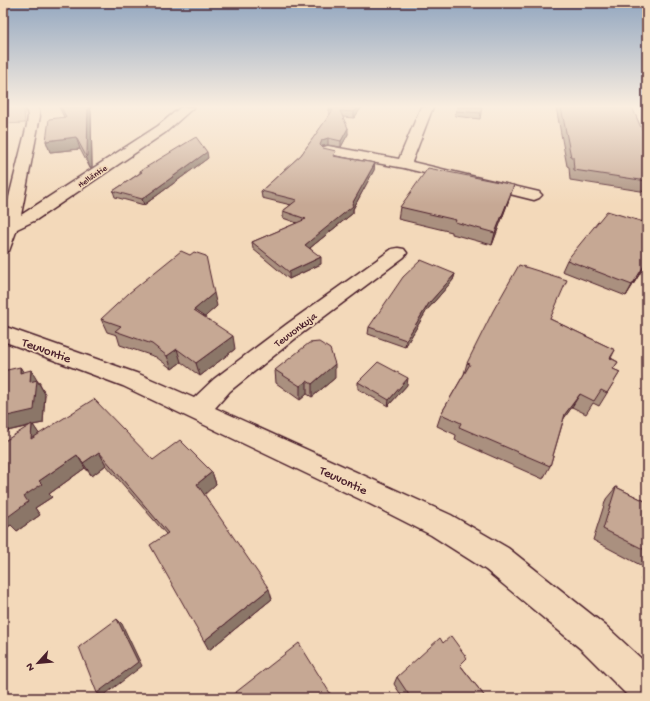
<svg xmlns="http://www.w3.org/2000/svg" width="650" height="701" viewBox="0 0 650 701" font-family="'Gochi Hand',sans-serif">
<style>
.green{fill:#d7bba2;stroke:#906d66}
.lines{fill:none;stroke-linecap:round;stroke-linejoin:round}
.minor-casing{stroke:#4a1f2b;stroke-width:3}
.minor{fill:#f3d9ba;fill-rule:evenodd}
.wall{fill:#aa907f;stroke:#4a1f2b}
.shaded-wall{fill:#8b7668;stroke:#4a1f2b}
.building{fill:#c6a894;stroke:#4a1f2b}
.labels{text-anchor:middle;stroke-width:3.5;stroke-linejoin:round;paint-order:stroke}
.far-street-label{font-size:9px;fill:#4a1f2b;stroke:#f3d9ba}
.street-label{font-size:11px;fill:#4a1f2b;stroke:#f3d9ba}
.near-street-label{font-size:13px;fill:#4a1f2b;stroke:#f3d9ba}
</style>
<rect width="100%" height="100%" fill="#f3d9ba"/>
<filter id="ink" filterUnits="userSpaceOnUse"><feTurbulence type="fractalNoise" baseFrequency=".025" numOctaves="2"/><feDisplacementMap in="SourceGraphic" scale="8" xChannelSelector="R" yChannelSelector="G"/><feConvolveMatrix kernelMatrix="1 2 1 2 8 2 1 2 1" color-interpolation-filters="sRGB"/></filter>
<g filter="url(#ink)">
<polygon class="green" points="3,107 21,107 24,111 25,123 3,124"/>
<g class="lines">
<g class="minor-casing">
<g id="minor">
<polygon points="26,107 38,107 40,116 21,215 158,126 181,107 194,107 166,132 36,220 17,229 9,251 3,252 3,221 27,125 28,116"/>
<polygon points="421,107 433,107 412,162 539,192 542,195 539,198 534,200 404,168 328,154 323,153 321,150 323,147 328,146 399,159"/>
<polygon points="398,248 404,249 407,253 404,257 301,334 230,391 215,408 451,515 508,548 606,626 647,664 647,698 630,698 582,650 486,570 431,535 370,504 123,386 3,341 3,326 139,374 194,398 214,379 287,324 392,249"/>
</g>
</g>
<use href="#minor" class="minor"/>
</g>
<g class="wall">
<polygon points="59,107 90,107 91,112 92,167 90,168 80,149 50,152 46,141 64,117"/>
<polygon points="330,107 362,107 354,118 343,117 348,134 341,147 328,145 322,147 323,148 336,156 375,163 374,170 353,209 353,213 310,248 321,264 289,279 253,249 252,242 297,223 283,218 283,211 291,205 262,198 261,191 301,155 329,116 329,110"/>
<polygon points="457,107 481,113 480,119 455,116"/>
<polygon points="556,107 632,107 642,130 647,130 647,192 570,180 569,167 567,166"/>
<polygon points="208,158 144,205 115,197 113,191 140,173 140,171"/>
<polygon points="510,197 492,245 452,234 452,232 398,219 400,207"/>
<polygon points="567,260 647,262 626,296 562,271"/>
<polygon points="455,274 453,280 427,310 405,347 368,334 369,327"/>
<polygon points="217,306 204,317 235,349 200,376 181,362 172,369 156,357 120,345 117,335 107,332 101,319"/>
<polygon points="550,319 615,350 611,358 618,362 613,369 620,372 599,406 593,403 586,414 572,407 564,418 550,466 543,479 455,440 456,435 437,426 441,414 464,374 467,363"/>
<polygon points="20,367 23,372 40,383 40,385 45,394 43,423 33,425 39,434 153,460 212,472 216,484 204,494 272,599 209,650 166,534 106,465 92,476 85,468 49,494 52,497 35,508 40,515 17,531 11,525 3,530 3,442 30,426 3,432"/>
<polygon points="275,370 335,378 312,397 307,394 300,400 276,383"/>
<polygon points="358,382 407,385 388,406 358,389"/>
<polygon points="616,487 647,502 647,584 641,580 644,567 593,540 606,499"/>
<polygon points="443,643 461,666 486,698 403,698 394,684 397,677"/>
</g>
<g class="shaded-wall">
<polygon points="88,107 90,107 91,112 92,167 90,168 86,156"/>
<polygon points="358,107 362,107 354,118 354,112"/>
<polygon points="348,128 348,134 341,147 341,141"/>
<polygon points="76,137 80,149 50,152 46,141"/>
<polygon points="328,138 328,145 322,146 320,151 320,145 322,140"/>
<polygon points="207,152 208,158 144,205 142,199"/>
<polygon points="375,163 374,170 353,209 353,213 305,252 305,245 352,204"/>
<polygon points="514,185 510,197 492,245 495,233"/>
<polygon points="321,257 321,264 289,279 289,272"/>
<polygon points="647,261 647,262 626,296 632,285"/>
<polygon points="455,274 453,280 427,310 405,347 406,340 429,303"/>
<polygon points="214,293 217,306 197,324 194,310"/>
<polygon points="233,336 235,349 200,376 196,363"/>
<polygon points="177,349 181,362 172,369 167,356"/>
<polygon points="335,364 335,378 312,397 312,384"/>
<polygon points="20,367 29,380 20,373"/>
<polygon points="31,370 45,394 43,423 33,425 42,438 31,439 32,425 3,432 3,417 30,382"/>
<polygon points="408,378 407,385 388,406 389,400"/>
<polygon points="307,381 307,394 300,400 300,386"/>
<polygon points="580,394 572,407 558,427 565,414"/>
<polygon points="99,452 106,465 92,476 83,463"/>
<polygon points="77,455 85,468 49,494 52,497 35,508 40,515 17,531 11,525 3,530 3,514 24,496 39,481"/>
<polygon points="212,472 216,484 202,497 197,484"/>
<polygon points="269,589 272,599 209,650 204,641"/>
<polygon points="117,619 122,624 142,666 103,696 97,693"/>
</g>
<g class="building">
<polygon points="61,107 88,107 87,156 86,156 76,137 46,141 49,119 66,117"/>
<polygon points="330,107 358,107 354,112 340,111 348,128 341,141 328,138 322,140 320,145 323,148 336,151 333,156 375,163 352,204 353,206 305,245 321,257 289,272 252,242 306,219 283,211 297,200 261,191 301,155 333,110 329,110"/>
<polygon points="457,107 482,107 481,113 456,111"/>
<polygon points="561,107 632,107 642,130 647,130 647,181 574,170 573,157 571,157"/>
<polygon points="196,137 207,152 142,199 113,191 142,172 140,171"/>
<polygon points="428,168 514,185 495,233 455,222 456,220 400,207"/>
<polygon points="607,211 647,223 647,261 632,285 567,260"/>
<polygon points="181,251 190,255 194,252 206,256 214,293 194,310 233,336 196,363 177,349 167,356 152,344 115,331 121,326 101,319 129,293"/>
<polygon points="421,260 455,274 429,303 406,340 369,327 403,277"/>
<polygon points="519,265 567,280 550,319 615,350 610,358 618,362 613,369 620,372 607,393 601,390 594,401 580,394 565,414 550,466 459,427 461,423 441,414 470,364 467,363 493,311"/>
<polygon points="319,342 330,349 335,364 312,384 307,381 300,386 275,370 309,343"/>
<polygon points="378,362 408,378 389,400 358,382"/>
<polygon points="20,367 20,373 31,370 30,382 37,380 34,410 3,417 3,371"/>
<polygon points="94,399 153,460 180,440 212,472 197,484 269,589 204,641 150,545 168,533 99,452 83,463 77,455 39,481 42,484 24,496 28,502 5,519 3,516 3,442 32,424 31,439"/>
<polygon points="616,487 647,502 647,551 603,529"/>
<polygon points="117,619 138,662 97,693 79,647"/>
<polygon points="451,636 467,658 460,665 486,698 411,698 397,677 440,638 443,643"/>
<polygon points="299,643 333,698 232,698 231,696"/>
</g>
</g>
<linearGradient id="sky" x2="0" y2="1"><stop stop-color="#93a7c0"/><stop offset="0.52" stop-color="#faeee0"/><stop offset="1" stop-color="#faeee0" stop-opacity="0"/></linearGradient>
<rect width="650" height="205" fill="url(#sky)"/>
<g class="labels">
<g class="far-street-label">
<text transform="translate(92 176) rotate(-34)" y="3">Helläntie</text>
</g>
<g class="street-label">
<text transform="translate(295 329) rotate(-37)" y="4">Teuvonkuja</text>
</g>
<g class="near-street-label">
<text transform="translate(47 349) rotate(20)" y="5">Teuvontie</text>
<text transform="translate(344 479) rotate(25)" y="5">Teuvontie</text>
</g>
</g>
<rect width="650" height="701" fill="none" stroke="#f3d9ba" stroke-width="16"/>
<rect x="8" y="8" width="634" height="685" fill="none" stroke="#4a1f2b" stroke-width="1.5" filter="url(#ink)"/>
<g transform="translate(38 663) rotate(243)" stroke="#f3d9ba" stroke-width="3" paint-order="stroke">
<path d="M0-3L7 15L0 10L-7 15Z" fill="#4a1f2b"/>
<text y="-6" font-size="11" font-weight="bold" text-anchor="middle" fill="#4a1f2b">N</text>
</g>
</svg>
